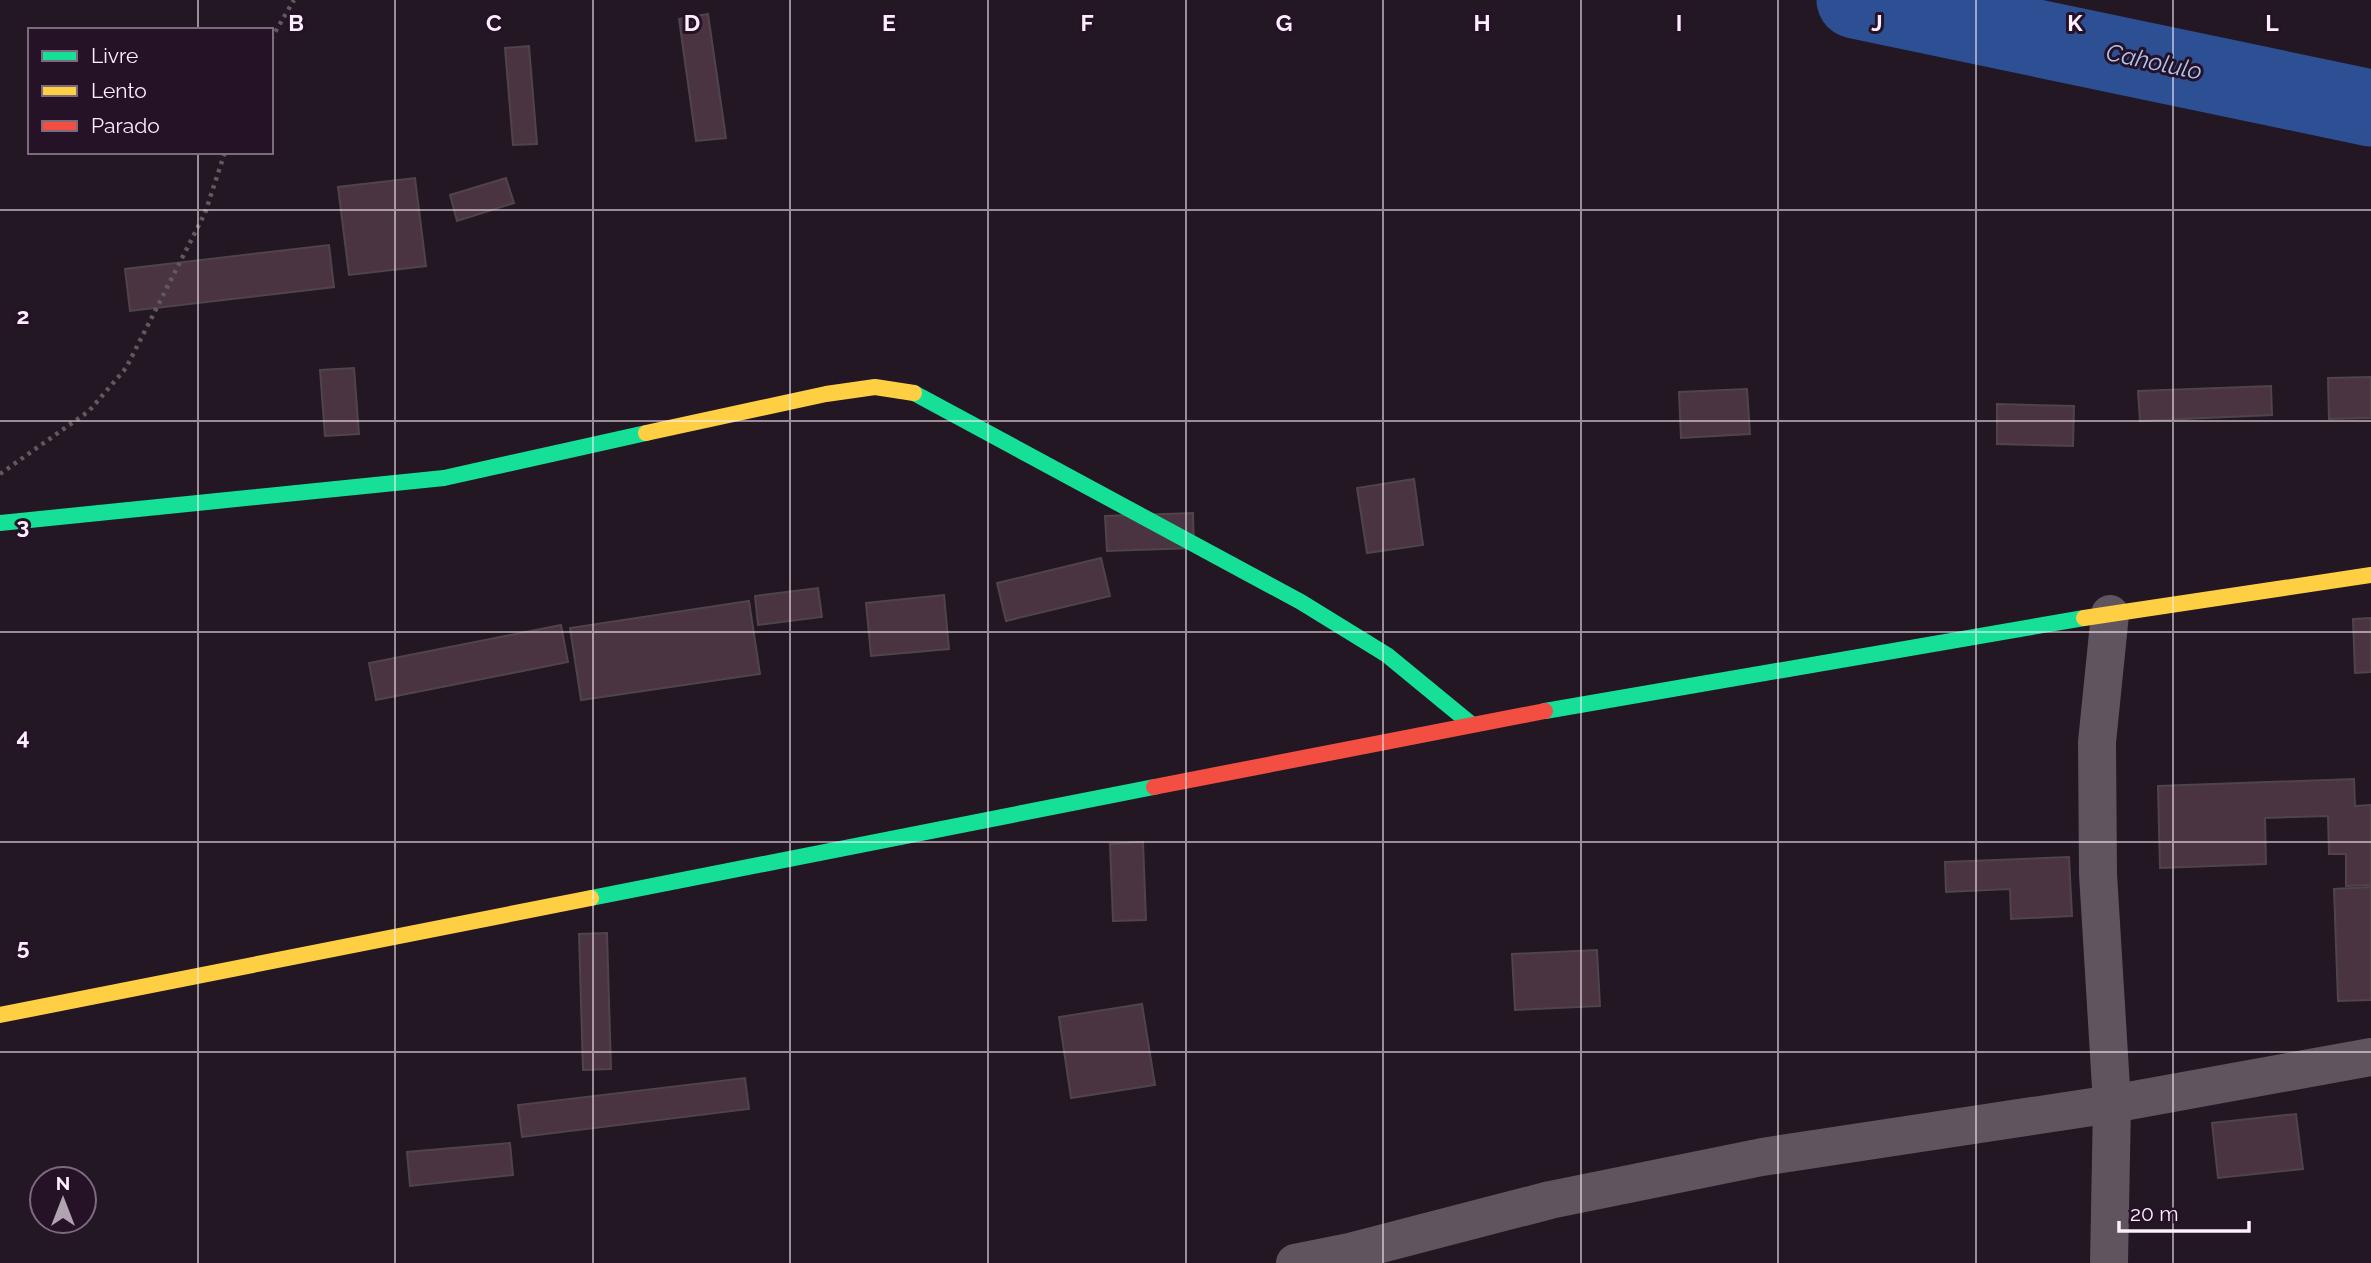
<svg xmlns="http://www.w3.org/2000/svg" width="2371" height="1263" viewBox="0 0 2371 1263" font-family="Raleway,sans-serif">
<style>
.lines{fill:none;stroke-linecap:round;stroke-linejoin:round}
.river{stroke:#2d4f94;stroke-width:77}
.building{fill:#4a3441;stroke:#50444b;stroke-width:2}
.path{stroke:#615861;stroke-width:4.5;stroke-dasharray:3.5 5;stroke-linecap:butt}
.street{stroke:#5e555e;stroke-width:38}
.fast{stroke:#16e098;stroke-width:16}
.slow{stroke:#ffcf43;stroke-width:16}
.jam{stroke:#f24e42;stroke-width:16}
.grid{fill:none;stroke:#feeffd;stroke-width:2;stroke-opacity:0.55}
.labels{text-anchor:middle;stroke-width:6;stroke-linejoin:round;paint-order:stroke}
.water-label{font-size:24px;font-style:italic;fill:#aec5ee;stroke:#261227}
.grid-label{font-size:23px;text-anchor:middle;font-weight:bold;fill:#feeffd;stroke:#261227;stroke-width:6;stroke-linejoin:round;paint-order:stroke}
</style>
<rect width="100%" height="100%" fill="#221722"/>
<g class="lines">
<polyline class="river" points="1855,0 2371,108"/>
</g>
<g class="building">
<polygon points="708,14 726,138 696,141 679,19"/>
<polygon points="529,46 537,144 513,145 505,48"/>
<polygon points="415,178 426,266 349,275 338,187"/>
<polygon points="506,178 514,203 457,221 450,195"/>
<polygon points="329,245 334,287 130,311 125,269"/>
<polygon points="354,368 359,434 325,436 320,370"/>
<polygon points="2371,377 2371,418 2329,419 2328,378"/>
<polygon points="2271,386 2272,415 2140,421 2138,391"/>
<polygon points="1747,389 1750,434 1681,438 1679,392"/>
<polygon points="1997,404 2074,406 2073,446 1997,444"/>
<polygon points="1414,479 1423,545 1367,553 1357,488"/>
<polygon points="1193,513 1194,548 1107,551 1105,516"/>
<polygon points="1101,558 1110,596 1006,621 997,583"/>
<polygon points="818,588 822,617 758,625 755,596"/>
<polygon points="944,595 949,649 871,656 866,603"/>
<polygon points="749,601 760,674 581,700 570,628"/>
<polygon points="2371,618 2371,672 2355,673 2353,619"/>
<polygon points="561,625 568,662 376,700 369,663"/>
<polygon points="2354,779 2355,806 2371,805 2371,885 2346,886 2346,854 2329,854 2328,816 2265,818 2266,864 2160,868 2158,786"/>
<polygon points="1143,842 1146,920 1113,921 1110,844"/>
<polygon points="2069,857 2072,916 2011,919 2010,889 1946,892 1945,862"/>
<polygon points="2371,887 2371,1000 2338,1001 2334,889"/>
<polygon points="607,933 611,1069 583,1070 579,934"/>
<polygon points="1597,950 1600,1006 1515,1010 1512,954"/>
<polygon points="1142,1004 1155,1085 1071,1098 1059,1017"/>
<polygon points="745,1078 749,1109 522,1137 518,1105"/>
<polygon points="2296,1114 2303,1169 2218,1178 2212,1123"/>
<polygon points="510,1143 513,1175 410,1186 407,1152"/>
</g>
<g class="lines">
<g class="path">
<polyline points="271,39 294,0"/>
<polyline points="0,474 89,411 126,368 205,213 225,152"/>
</g>
<g class="street">
<polyline points="1295,1263 1350,1252 1550,1200 1762,1157 2112,1104 2371,1057"/>
<polyline points="2109,1263 2112,1104 2098,874 2097,742 2110,614"/>
</g>
<g class="fast">
<polyline points="914,393 1301,602 1387,655 1471,724"/>
<polyline points="0,523 444,478 646,433"/>
<polyline points="1545,711 2084,618"/>
<polyline points="591,898 1154,787"/>
</g>
<g class="slow">
<polyline points="646,433 826,394 875,387 914,393"/>
<polyline points="2084,618 2371,575"/>
<polyline points="0,1015 591,898"/>
</g>
<polyline class="jam" points="1154,787 1545,711"/>
</g>
<path class="grid" d="M 198,0 L 198,30M 395,0 L 395,1263M 593,0 L 593,1263M 790,0 L 790,1263M 988,0 L 988,1263M 1186,0 L 1186,1263M 1383,0 L 1383,1263M 1581,0 L 1581,1263M 1778,0 L 1778,1263M 1976,0 L 1976,1263M 2173,0 L 2173,1263M 198,152 L 198,1263M 0,210 L 2371,210M 0,421 L 2371,421M 0,632 L 2371,632M 0,842 L 2371,842M 0,1052 L 2371,1052"/>
<g class="labels">
<g class="water-label">
<text transform="translate(2154 62) rotate(12)" y="8">Caholulo</text>
</g>
</g>
<g class="grid-label">
<text x="296" y="31">B</text>
<text x="494" y="31">C</text>
<text x="692" y="31">D</text>
<text x="889" y="31">E</text>
<text x="1087" y="31">F</text>
<text x="1284" y="31">G</text>
<text x="1482" y="31">H</text>
<text x="1679" y="31">I</text>
<text x="1877" y="31">J</text>
<text x="2075" y="31">K</text>
<text x="2272" y="31">L</text>
<text x="23" y="324">2</text>
<text x="23" y="534">3</text>
<text x="23" y="745">4</text>
<text x="23" y="955">5</text>
</g>
<rect x="28" y="28" width="245" height="126" fill="#261227" stroke="#7c6a7d" stroke-width="2"/>
<rect x="42" y="51" width="35" height="10" fill="#16e098" stroke="#7c6a7d" stroke-width="2"/>
<text x="91" y="63" font-size="21" fill="#feeffd">Livre</text>
<rect x="42" y="86" width="35" height="10" fill="#ffcf43" stroke="#7c6a7d" stroke-width="2"/>
<text x="91" y="98" font-size="21" fill="#feeffd">Lento</text>
<rect x="42" y="121" width="35" height="10" fill="#f24e42" stroke="#7c6a7d" stroke-width="2"/>
<text x="91" y="133" font-size="21" fill="#feeffd">Parado</text>
<g transform="translate(63 1200)"><circle r="33" fill="#261227" stroke="#7c6a7d" stroke-width="2"/>
<path d="M0-5L12 26L0 18L-12 26Z" fill="#b1a3b0"/>
<text y="-10" font-size="19" font-weight="bold" text-anchor="middle" fill="#feeffd">N</text>
</g>
<path d="M2119 1221v10h130v-10" fill="none" stroke="#feeffd" stroke-width="3.5"/>
<text x="2130" y="1221" font-size="21" fill="#feeffd" stroke="#261227" stroke-width="5" paint-order="stroke">20 m</text>
</svg>
